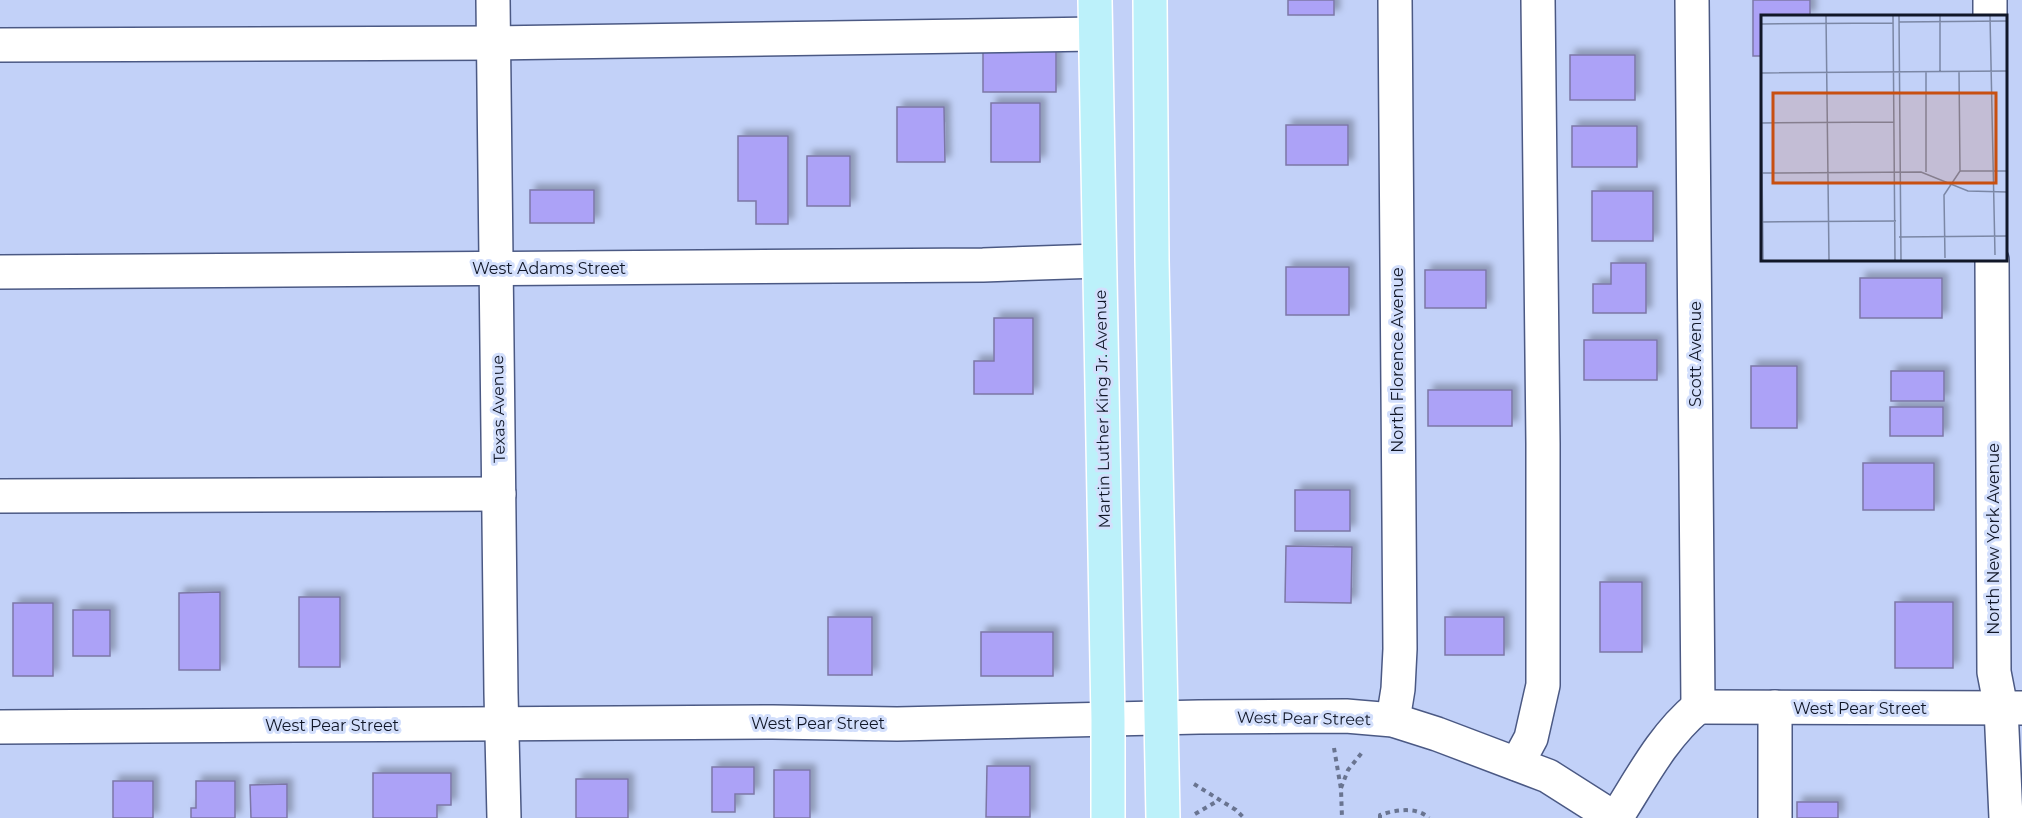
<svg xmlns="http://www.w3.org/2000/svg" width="2022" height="818" viewBox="0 0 2022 818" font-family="Montserrat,sans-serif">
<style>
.building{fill:#aca2f7;stroke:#7c77a6;stroke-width:1.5;filter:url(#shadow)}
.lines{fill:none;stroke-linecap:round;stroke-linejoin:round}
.minor-casing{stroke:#4b5984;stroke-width:36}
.major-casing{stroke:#fff;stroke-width:36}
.path{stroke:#697490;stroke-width:4;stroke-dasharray:4.5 4.5;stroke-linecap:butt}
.minor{stroke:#fff;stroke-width:33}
.major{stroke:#bcf1fa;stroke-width:33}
.labels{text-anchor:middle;stroke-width:6;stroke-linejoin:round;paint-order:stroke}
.street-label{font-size:16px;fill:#111728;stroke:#d3dffc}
.inset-road{fill:none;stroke:#7b87a5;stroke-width:1.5}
.view{fill:#c84f10;fill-opacity:0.15;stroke:#c84f10;stroke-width:3}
.inset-edge{fill:none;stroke:#111728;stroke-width:3}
</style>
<defs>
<filter id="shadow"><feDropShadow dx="5.5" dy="-5.5" stdDeviation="3" flood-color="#0004"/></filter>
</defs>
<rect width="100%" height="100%" fill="#c2d1f8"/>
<g class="building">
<rect x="1288" y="0" width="46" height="15"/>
<polygon points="1753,0 1810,0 1810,16 1762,16 1762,56 1753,56"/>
<rect x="983" y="47" width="73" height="45"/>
<rect x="1570" y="55" width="65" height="45"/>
<rect x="991" y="103" width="49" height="59"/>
<polygon points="897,107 944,107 945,162 897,162"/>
<rect x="1286" y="125" width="62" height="40"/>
<rect x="1572" y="126" width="65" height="41"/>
<polygon points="738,136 788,136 788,224 756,224 756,201 738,201"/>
<rect x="807" y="156" width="43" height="50"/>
<rect x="530" y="190" width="64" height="33"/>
<rect x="1592" y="191" width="61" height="50"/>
<polygon points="1611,263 1646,263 1646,313 1593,313 1593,284 1611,284"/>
<rect x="1286" y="267" width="63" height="48"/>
<rect x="1425" y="270" width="61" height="38"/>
<rect x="1860" y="278" width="82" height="40"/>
<polygon points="994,318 1033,318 1033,394 974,394 974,361 994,361"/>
<rect x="1584" y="340" width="73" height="40"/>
<rect x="1751" y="366" width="46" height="62"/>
<rect x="1891" y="371" width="53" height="30"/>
<rect x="1428" y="390" width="84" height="36"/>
<rect x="1890" y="407" width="53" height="29"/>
<rect x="1863" y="463" width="71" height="47"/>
<rect x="1295" y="490" width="55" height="41"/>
<polygon points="1286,546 1352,547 1351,603 1285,602"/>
<rect x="1600" y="582" width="42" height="70"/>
<polygon points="220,592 220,670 179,670 179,593"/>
<rect x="299" y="597" width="41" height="70"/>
<rect x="1895" y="602" width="58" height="66"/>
<rect x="13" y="603" width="40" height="73"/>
<rect x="73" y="610" width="37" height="46"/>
<rect x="828" y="617" width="44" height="58"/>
<rect x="1445" y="617" width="59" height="38"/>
<rect x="981" y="632" width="72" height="44"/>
<polygon points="987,766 1030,766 1030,817 986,817"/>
<polygon points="712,767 754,767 754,794 735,794 735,812 712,812"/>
<rect x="774" y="770" width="36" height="48"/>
<polygon points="373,773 451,773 451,805 437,805 437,818 373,818"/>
<rect x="576" y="779" width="52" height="39"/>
<rect x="113" y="781" width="40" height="37"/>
<polygon points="196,781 235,781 235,818 191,818 191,808 196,808"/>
<polygon points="287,784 287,818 251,818 250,785"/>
<rect x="1797" y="802" width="41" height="16"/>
</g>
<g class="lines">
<g class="minor-casing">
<g id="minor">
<polyline points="493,0 501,693 504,818"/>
<polyline points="1692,0 1698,707"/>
<polyline points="1990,0 1990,16"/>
<polyline points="0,45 494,43 1095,34"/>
<polyline points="1992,260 1994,672 2001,708 2006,818"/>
<polyline points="0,272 983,265 1099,261"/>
<polyline points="0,496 499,494"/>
<polyline points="1698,707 2022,708"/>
<polyline points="1775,707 1775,818"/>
<polyline points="1393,720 1398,689 1400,649 1395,0"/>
<polyline points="0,727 773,722 897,724 1199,717 1346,716 1393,720 1437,734 1548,776 1614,818"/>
<polyline points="1517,764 1531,738 1543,685 1543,444 1538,0"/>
<path d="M 1616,818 C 1641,779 1662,737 1698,707"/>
</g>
</g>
<g class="major-casing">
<g id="major">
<polyline points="1095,0 1108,720 1108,818"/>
<polyline points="1150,0 1152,260 1163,818"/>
</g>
</g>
<g class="path">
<polyline points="1334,748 1341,789 1342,818"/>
<polyline points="1194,784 1236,810 1244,818"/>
<polyline points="1341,788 1348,770 1364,750"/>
<polyline points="1195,814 1219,800"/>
<path d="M 1380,818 L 1380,815 C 1395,810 1416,806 1429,818"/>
</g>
<use href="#minor" class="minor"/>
<use href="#major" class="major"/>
</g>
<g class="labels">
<g class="street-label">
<text x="549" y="274">West Adams Street</text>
<text transform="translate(1695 354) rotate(-90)" y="6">Scott Avenue</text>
<text transform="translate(1397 360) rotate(-90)" y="6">North Florence Avenue</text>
<text transform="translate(498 409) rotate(-91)" y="6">Texas Avenue</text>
<text transform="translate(1102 409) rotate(-91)" y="6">Martin Luther King Jr. Avenue</text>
<text transform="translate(1993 539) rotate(-90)" y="6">North New York Avenue</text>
<text x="1860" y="714">West Pear Street</text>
<text transform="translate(1304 718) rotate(1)" y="6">West Pear Street</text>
<text x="818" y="729">West Pear Street</text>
<text x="332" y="731">West Pear Street</text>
</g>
</g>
<g transform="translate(1761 15)">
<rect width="246" height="246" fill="#c2d1f8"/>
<path class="inset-road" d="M 65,1 L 68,245M 132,1 L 134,245M 138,1 L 140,245M 179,1 L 179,56M 229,1 L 234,240M 138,7 L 246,6M 0,9 L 132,8M 198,56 L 199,156M 165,57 L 165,157M 0,58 L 246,56M 0,58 L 2,245M 0,108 L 133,107M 199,156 L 246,156M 0,158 L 160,157 L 207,176 L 246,177M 0,207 L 135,206M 138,222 L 246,221M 184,243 L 183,180 L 199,156"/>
<path class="view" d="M 12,78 L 235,78 L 235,168 L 12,168 Z"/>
<rect width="246" height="246" class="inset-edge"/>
</g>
</svg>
